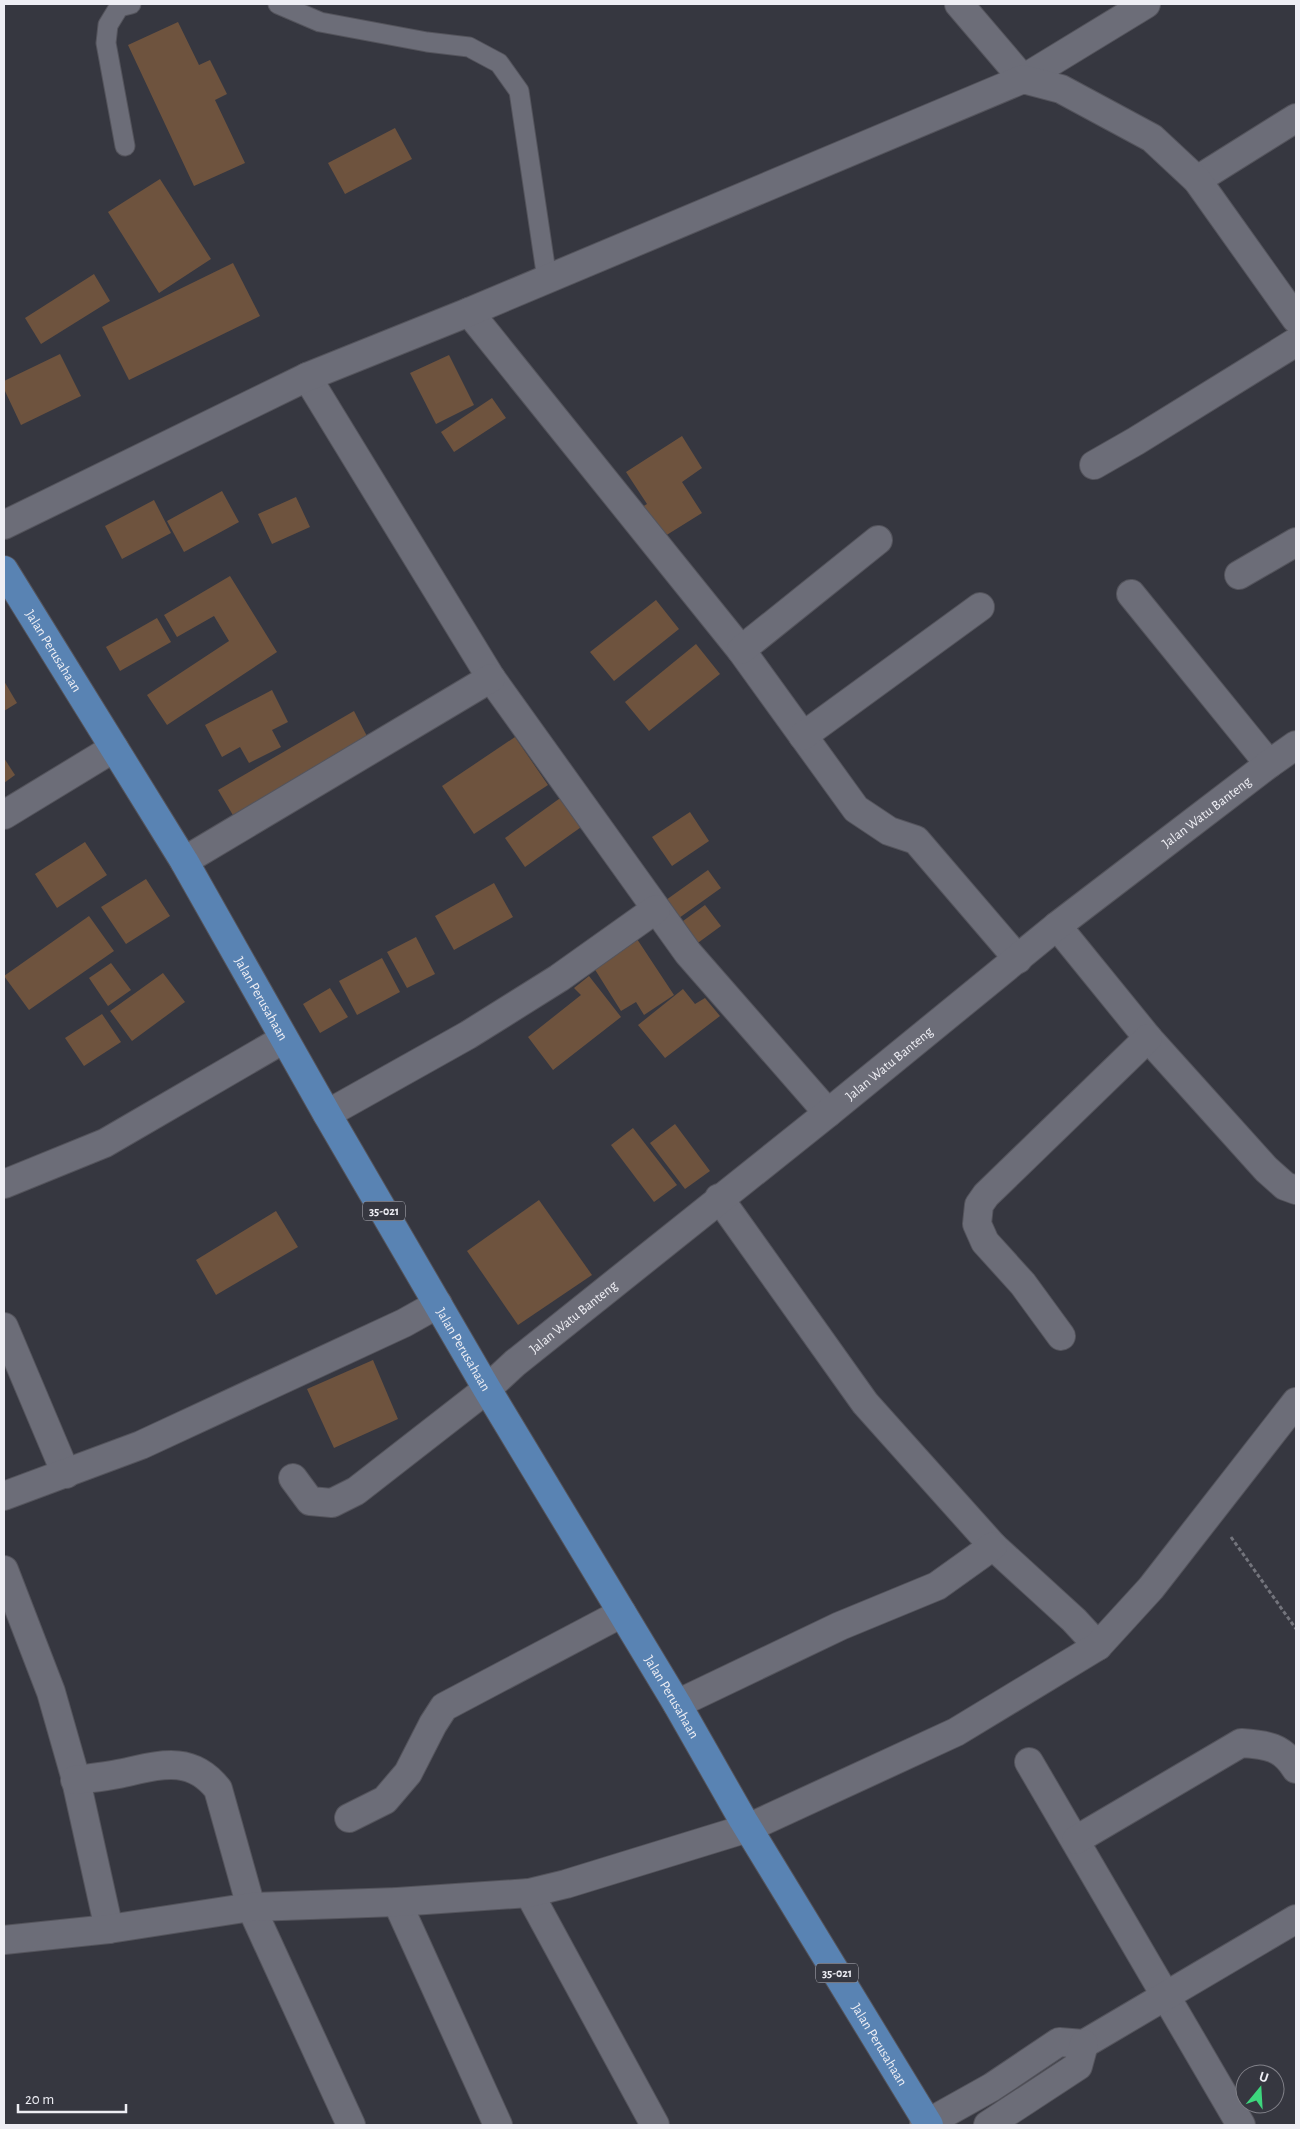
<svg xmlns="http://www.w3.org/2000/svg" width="1300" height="2129" viewBox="0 0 1300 2129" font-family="'Alegreya Sans',sans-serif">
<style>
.building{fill:#6e533e}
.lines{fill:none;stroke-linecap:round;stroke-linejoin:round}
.service-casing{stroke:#54545c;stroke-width:21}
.minor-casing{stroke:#54545c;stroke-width:30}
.primary-casing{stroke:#54545c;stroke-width:30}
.path{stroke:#73747c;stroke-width:3;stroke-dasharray:4 2.5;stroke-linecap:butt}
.service{stroke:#6c6d78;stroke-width:19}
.minor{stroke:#6c6d78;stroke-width:28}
.primary{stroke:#5983b3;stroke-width:28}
.labels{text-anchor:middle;stroke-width:4.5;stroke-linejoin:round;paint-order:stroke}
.shield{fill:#363740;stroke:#b7b7be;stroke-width:1}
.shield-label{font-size:12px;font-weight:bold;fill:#eeeef4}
.street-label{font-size:14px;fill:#eeeef4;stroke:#363740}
</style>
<rect width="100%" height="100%" fill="#363740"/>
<g class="building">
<polygon points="178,22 199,65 210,60 227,94 215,100 245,163 194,186 128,45"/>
<polygon points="395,128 412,159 345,194 328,163"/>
<polygon points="160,179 211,259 159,293 108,212"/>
<polygon points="233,263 260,316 129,380 102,327"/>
<polygon points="94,274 110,301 41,344 25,318"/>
<polygon points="60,354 81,396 21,425 4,389 4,381"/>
<polygon points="449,355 474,405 436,424 410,373"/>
<polygon points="492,398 506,418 454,452 441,432"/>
<polygon points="682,436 702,468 682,482 702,513 657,541 637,510 647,504 626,472"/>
<polygon points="222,491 239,522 184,552 167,521"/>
<polygon points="296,497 310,527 272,544 258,514"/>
<polygon points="154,500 171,533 122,559 105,526"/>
<polygon points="230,576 277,652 167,725 147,695 229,641 214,616 177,637 164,615"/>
<polygon points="656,600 679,629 614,681 590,652"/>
<polygon points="157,618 171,642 120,671 106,647"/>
<polygon points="696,644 720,674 649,731 625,702"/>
<polygon points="4,681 17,703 4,711"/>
<polygon points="272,690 288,722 272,730 281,747 249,763 240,747 222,757 205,725"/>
<polygon points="354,711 370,742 237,822 218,790"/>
<polygon points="515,737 548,785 474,834 442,786"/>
<polygon points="4,758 15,775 4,783"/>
<polygon points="563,796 584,825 525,867 505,838"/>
<polygon points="690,812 709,841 672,866 652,837"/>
<polygon points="85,842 107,875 57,908 35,874"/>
<polygon points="708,870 721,888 672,923 659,905"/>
<polygon points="146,879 170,916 126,944 101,907"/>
<polygon points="494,883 513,917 454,950 435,916"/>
<polygon points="705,905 721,926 695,945 672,929"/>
<polygon points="89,916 114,951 29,1010 4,976"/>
<polygon points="416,937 435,974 407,988 387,952"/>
<polygon points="637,939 674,995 644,1015 636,1002 621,1011 594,968"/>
<polygon points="382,958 400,992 357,1015 339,981"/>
<polygon points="111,963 131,990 108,1006 89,978"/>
<polygon points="163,973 185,1002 132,1041 110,1011"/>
<polygon points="589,976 621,1017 553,1070 528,1037 581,995 574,988"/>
<polygon points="330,988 348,1017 320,1033 303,1004"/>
<polygon points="683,989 695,1004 705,998 720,1016 665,1058 638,1025"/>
<polygon points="102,1014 121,1042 84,1066 65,1038"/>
<polygon points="675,1124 710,1171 685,1189 650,1143"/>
<polygon points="633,1128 677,1185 654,1202 611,1145"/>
<polygon points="539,1200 592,1275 518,1325 467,1251"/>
<polygon points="276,1211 298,1247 216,1295 196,1260"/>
<polygon points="373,1360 398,1419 334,1448 307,1389"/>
</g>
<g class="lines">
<g class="service-casing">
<g id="service">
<polyline points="278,4 320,22 427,42 469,47 499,63 519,91 547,279"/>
<polyline points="125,146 106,43 108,25 119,7 131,4"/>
</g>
</g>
<g class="minor-casing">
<g id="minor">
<polyline points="959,4 1023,79 1146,4"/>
<polyline points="1197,180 1296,118"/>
<polyline points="469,312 741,650 856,809 889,831 916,840 1018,959"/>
<polyline points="307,377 491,678 688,953 828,1113"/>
<polyline points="1094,465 1136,441 1296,342"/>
<polyline points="4,525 307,377 469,312 1023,79 1061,89 1152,138 1197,180 1296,319"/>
<polyline points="1239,575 1296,542"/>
<polyline points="1131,594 1269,764"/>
<polyline points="741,650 878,540"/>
<polyline points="803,736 980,607"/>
<polyline points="4,815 114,748"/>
<polyline points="184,861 491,678"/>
<polyline points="1057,926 1148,1038 1266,1169 1285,1186 1296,1190"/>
<polyline points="327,1114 468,1035 559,978 656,909"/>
<polyline points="4,1184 105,1143 284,1039"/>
<polyline points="719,1198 865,1403 993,1546 1074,1620 1098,1646"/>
<polyline points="4,1327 66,1474"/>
<polyline points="1061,1336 1023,1284 985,1242 977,1224 979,1205 986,1195 1148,1038"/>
<path id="s1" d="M 293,1478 L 310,1501 L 332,1503 L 356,1491 L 487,1389 L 515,1363 L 828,1113 L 1057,926 L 1269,764 L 1296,745"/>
<polyline points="4,1496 141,1445 404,1323 438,1304"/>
<polyline points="4,1570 51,1692 75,1776 109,1929"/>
<polyline points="677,1704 840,1626 937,1586 993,1546"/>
<polyline points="1029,1762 1241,2125"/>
<path d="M 75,1780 C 90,1778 104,1777 118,1774 C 157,1766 190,1753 218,1789 L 251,1907 L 351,2125"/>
<polyline points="349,1818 385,1800 408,1773 433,1724 444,1707 622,1613"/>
<path d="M 1076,1840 L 1241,1743 C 1267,1745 1282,1746 1296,1769"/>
<polyline points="529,1893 655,2125"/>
<polyline points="397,1902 498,2125"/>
<polyline points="4,1940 109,1929 251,1907 397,1902 529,1893 566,1884 748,1828 956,1732 1098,1646 1151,1588 1296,1402"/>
<polyline points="924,2125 992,2087 1059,2042 1084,2044 1296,1919"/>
<polyline points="988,2125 1078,2066 1084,2044"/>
</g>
</g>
<g class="primary-casing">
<g id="primary">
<path id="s2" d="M 4,570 L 184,861 L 327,1114 L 487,1389 L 677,1704 L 743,1820 L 929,2125"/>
</g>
</g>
<polyline class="path" points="1231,1537 1296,1629"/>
<use href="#service" class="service"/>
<use href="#minor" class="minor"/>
<use href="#primary" class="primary"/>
</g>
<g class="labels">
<g class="shield">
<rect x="363" y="1201.5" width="42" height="19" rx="4"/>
<rect x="816" y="1963.5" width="42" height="19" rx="4"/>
</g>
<g class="shield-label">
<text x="384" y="1215">35-021</text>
<text x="837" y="1977">35-021</text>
</g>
<g class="street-label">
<text dy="5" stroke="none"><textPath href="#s2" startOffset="95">Jalan Perusahaan</textPath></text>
<text dy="5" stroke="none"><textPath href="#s1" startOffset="1166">Jalan Watu Banteng</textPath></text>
<text dy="5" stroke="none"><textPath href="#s2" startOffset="500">Jalan Perusahaan</textPath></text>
<text dy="5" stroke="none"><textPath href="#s1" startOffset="761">Jalan Watu Banteng</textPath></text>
<text dy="5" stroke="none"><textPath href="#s1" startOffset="356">Jalan Watu Banteng</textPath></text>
<text dy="5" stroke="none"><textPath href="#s2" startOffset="905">Jalan Perusahaan</textPath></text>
<text dy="5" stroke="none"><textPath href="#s2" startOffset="1310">Jalan Perusahaan</textPath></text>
<text dy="5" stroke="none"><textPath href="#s2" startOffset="1715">Jalan Perusahaan</textPath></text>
</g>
</g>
<rect width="1300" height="2129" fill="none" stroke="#eeeef4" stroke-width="10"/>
<g transform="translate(1260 2089) rotate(18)"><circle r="24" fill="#363740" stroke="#808088"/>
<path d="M0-4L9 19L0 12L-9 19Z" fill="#3dd77d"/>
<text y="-8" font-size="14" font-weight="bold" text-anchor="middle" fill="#eeeef4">U</text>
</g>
<path d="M18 2104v8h108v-8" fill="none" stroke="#eeeef4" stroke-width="2.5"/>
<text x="25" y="2104" font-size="15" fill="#eeeef4" stroke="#363740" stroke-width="4" paint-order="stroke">20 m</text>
</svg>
